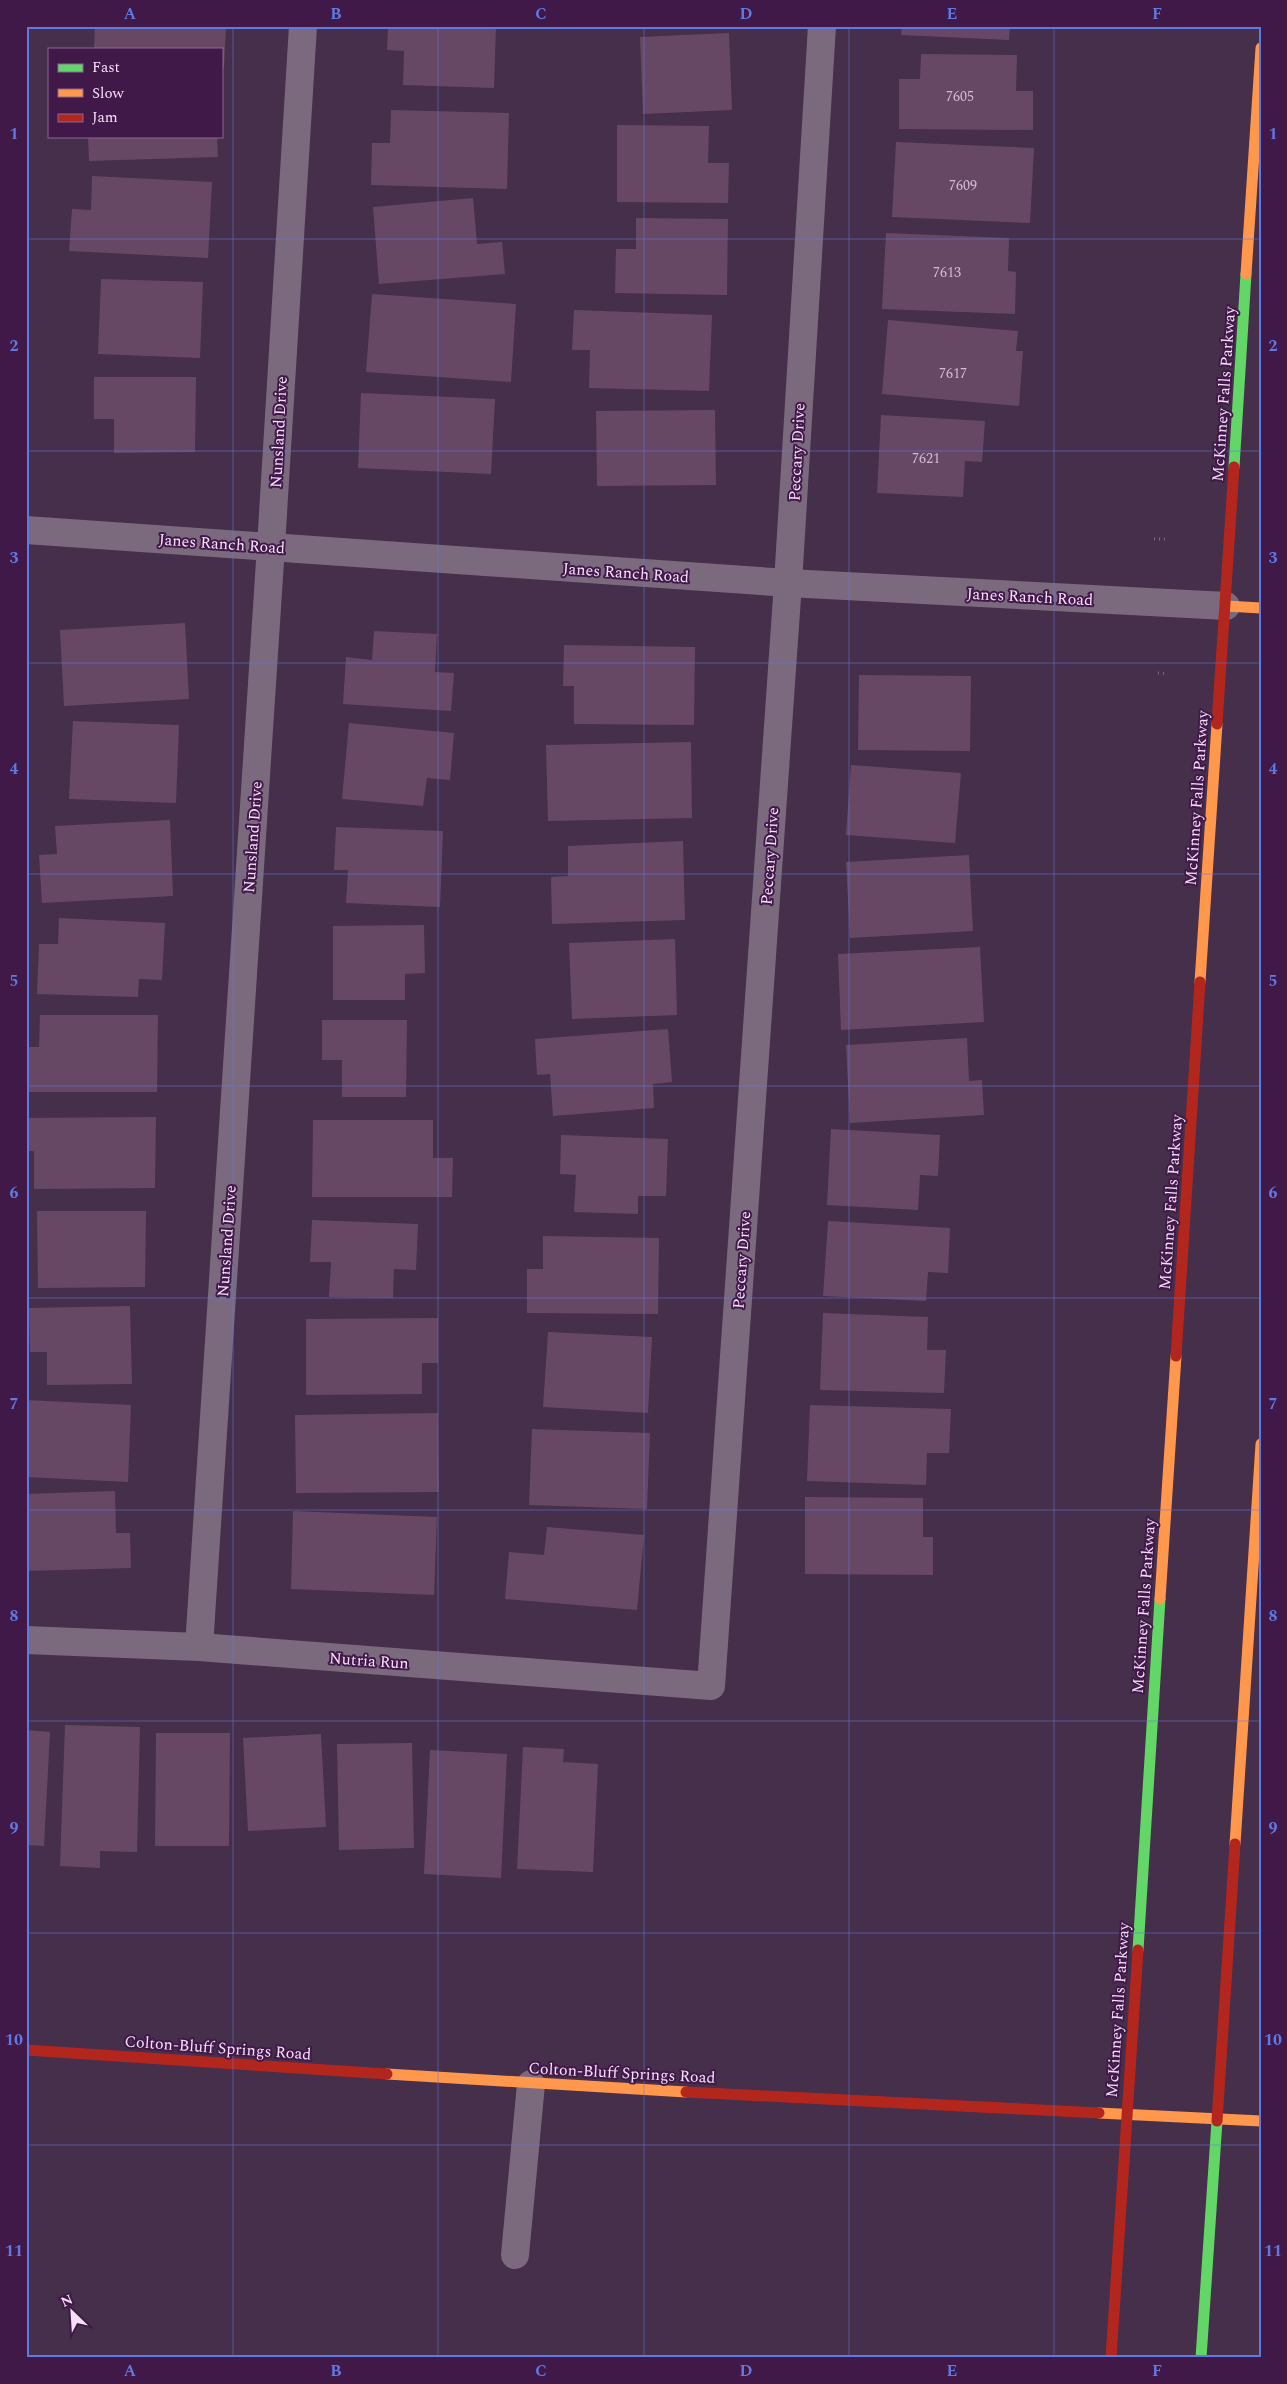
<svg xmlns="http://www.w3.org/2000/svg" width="1287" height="2384" viewBox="0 0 1287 2384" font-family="Spectral,serif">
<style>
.building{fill:#664864}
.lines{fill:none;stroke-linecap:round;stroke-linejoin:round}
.path{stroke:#7a6a7c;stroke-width:3;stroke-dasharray:1 4;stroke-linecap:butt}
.street{stroke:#7b6a7e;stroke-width:28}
.fast{stroke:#63d668;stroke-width:11}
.slow{stroke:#ff974d;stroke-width:11}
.jam{stroke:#b3261e;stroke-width:11}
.grid{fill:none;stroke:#5f7ae3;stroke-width:1;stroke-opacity:0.55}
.labels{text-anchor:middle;stroke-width:4;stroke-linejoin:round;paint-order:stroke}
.number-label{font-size:14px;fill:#d4bad7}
.street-label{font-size:16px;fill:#f8e0fd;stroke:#411949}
.neatline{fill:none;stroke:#5f7ae3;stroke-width:2}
.grid-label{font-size:16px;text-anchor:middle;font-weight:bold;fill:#5f7ae3}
</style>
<rect width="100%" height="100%" fill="#452f4a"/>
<g class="building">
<polygon points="95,26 226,26 224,68 221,67 221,49 94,49"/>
<polygon points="388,26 496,26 494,88 403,85 404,51 387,50"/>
<polygon points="902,26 1010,26 1009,40 901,35"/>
<polygon points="729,33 732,110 643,114 640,37"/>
<polygon points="921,54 1017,55 1016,91 1033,91 1033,130 899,129 899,79 920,79"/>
<polygon points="391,110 509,113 507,189 371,185 372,143 390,143"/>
<polygon points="617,125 709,126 708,163 729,163 728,203 617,202"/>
<polygon points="88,136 217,136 218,157 89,161"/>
<polygon points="896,142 1034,148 1030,223 892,217"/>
<polygon points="92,176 212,182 208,258 69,251 72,209 91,210"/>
<polygon points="473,198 477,244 502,242 505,274 379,284 373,207"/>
<polygon points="636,218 728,219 727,295 615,293 616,249 636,249"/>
<polygon points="886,233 1009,238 1008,271 1016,272 1015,314 882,309"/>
<polygon points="101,279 203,282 200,358 98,354"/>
<polygon points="372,294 516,304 511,382 366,372"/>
<polygon points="574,310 712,315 709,391 589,388 590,350 572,350"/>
<polygon points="888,320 1018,331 1016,351 1023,351 1019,406 882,394"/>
<polygon points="94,377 196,377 195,452 114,453 114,419 94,419"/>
<polygon points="361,393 495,399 491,474 358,468"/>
<polygon points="715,410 716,485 597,486 596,411"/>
<polygon points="881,415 985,421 982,462 965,461 963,497 877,493"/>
<polygon points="185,623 189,699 64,706 60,630"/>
<polygon points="374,631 437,634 435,672 454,673 451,711 343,704 346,657 372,660"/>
<polygon points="564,645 695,647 694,725 574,724 574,686 563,686"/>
<polygon points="859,675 971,676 970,751 858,750"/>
<polygon points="73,721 179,725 176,803 69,799"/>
<polygon points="349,723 454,733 450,780 427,778 423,806 342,799"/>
<polygon points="691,742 692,818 548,821 546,745"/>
<polygon points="851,765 961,773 955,843 846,835"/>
<polygon points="170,820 173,896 42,903 39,855 57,854 55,826"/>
<polygon points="336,827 443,831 440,907 346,903 348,870 334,870"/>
<polygon points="683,841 685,920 552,924 551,877 568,876 568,846"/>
<polygon points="969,855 973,931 850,938 846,862"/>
<polygon points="59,918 165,923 162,980 139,979 138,997 37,994 39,944 58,944"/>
<polygon points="424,925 425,973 405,974 405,1000 333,1000 333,926"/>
<polygon points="675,939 677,1015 572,1019 569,943"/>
<polygon points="980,947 984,1022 841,1030 838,954"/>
<polygon points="40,1015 158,1015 157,1092 26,1092 26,1047 39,1047"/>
<polygon points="322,1020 407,1020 406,1097 342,1097 342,1060 322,1060"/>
<polygon points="668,1029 672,1082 653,1084 654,1108 553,1116 550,1074 537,1075 535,1039"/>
<polygon points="967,1038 969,1081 982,1080 984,1115 850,1123 846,1045"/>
<polygon points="156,1117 155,1188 34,1189 34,1151 26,1151 26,1118"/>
<polygon points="313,1120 433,1120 433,1158 453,1158 452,1197 312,1197"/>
<polygon points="831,1129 940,1135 938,1176 920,1175 918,1210 827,1205"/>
<polygon points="561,1135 668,1139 666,1196 638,1196 638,1214 574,1212 576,1175 560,1174"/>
<polygon points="37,1211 146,1211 145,1287 38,1288"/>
<polygon points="312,1220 418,1224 416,1270 394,1269 393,1298 329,1297 331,1262 310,1262"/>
<polygon points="828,1221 950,1228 948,1273 928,1272 926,1301 823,1296"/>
<polygon points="543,1236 659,1238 658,1314 527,1313 527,1269 543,1269"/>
<polygon points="130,1306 132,1384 47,1385 47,1352 30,1352 29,1308"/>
<polygon points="823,1313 928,1317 927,1350 946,1350 944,1393 820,1390"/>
<polygon points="438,1318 438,1363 422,1363 422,1394 306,1395 306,1319"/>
<polygon points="548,1332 652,1337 648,1413 543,1407"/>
<polygon points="26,1400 131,1405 128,1482 26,1477"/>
<polygon points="810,1405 951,1409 949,1453 927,1453 926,1485 807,1481"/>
<polygon points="438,1413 439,1492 296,1493 295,1415"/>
<polygon points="532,1429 650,1433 647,1509 529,1505"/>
<polygon points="115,1491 116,1533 130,1533 131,1568 26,1571 26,1494"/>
<polygon points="805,1497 923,1498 923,1537 933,1537 933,1575 805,1574"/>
<polygon points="293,1511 437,1517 434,1595 291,1589"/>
<polygon points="547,1527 644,1535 637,1610 505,1599 509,1552 544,1555"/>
<polygon points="65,1725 140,1727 137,1852 100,1851 100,1868 60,1866"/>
<polygon points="26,1730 50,1732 44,1846 26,1845"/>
<polygon points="156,1733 230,1733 229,1846 155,1846"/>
<polygon points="321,1734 326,1827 248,1831 243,1738"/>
<polygon points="412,1743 414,1848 339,1850 337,1744"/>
<polygon points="523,1747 564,1749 563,1762 598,1764 593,1872 517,1869"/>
<polygon points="430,1750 507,1754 501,1878 424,1874"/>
</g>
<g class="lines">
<g class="path">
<polyline points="1154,539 1169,539"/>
<polyline points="1158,673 1168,674"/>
</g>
<g class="street">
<polyline points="26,530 788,583 1226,606"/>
<polyline points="26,1640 199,1647 711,1686 788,583 822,26"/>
<polyline points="199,1647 271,546 303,26"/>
<polyline points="515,2255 531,2084"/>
</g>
<g class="fast">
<polyline points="1234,467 1246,274"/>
<polyline points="1138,1950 1160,1599"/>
<polyline points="1201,2358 1217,2121"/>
</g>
<g class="slow">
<polyline points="1246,274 1261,48"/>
<polyline points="1226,606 1261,608"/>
<polyline points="1200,982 1217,724"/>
<polyline points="1160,1599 1176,1356"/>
<polyline points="1235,1844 1261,1444"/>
<polyline points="387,2074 686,2092"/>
<polyline points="1099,2113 1261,2121"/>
</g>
<g class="jam">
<polyline points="1217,724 1234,467"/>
<polyline points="1176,1356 1200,982"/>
<polyline points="26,2050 387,2074"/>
<polyline points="686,2092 1099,2113"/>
<polyline points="1217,2121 1235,1844"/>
<polyline points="1111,2358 1138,1950"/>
</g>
</g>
<path class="grid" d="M 233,26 L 233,2358M 438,26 L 438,2358M 644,26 L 644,2358M 849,26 L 849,2358M 1054,26 L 1054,2358M 26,239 L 1261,239M 26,451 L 1261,451M 26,663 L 1261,663M 26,874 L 1261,874M 26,1086 L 1261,1086M 26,1298 L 1261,1298M 26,1510 L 1261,1510M 26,1721 L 1261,1721M 26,1933 L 1261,1933M 26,2145 L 1261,2145"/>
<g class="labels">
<g class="number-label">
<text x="960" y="101">7605</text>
<text x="963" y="190">7609</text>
<text x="947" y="277">7613</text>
<text x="953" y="378">7617</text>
<text x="926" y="463">7621</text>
</g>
<g class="street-label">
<text transform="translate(1223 394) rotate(-86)" y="6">McKinney Falls Parkway</text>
<text transform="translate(278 432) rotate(-87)" y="6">Nunsland Drive</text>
<text transform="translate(796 452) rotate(-87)" y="6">Peccary Drive</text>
<text transform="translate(222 543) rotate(4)" y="6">Janes Ranch Road</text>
<text transform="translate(626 572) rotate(4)" y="6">Janes Ranch Road</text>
<text transform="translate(1030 596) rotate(3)" y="6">Janes Ranch Road</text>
<text transform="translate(1196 798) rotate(-86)" y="6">McKinney Falls Parkway</text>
<text transform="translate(252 837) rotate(-86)" y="6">Nunsland Drive</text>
<text transform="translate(769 856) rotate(-86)" y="6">Peccary Drive</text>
<text transform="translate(1170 1202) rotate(-86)" y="6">McKinney Falls Parkway</text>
<text transform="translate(226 1241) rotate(-86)" y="6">Nunsland Drive</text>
<text transform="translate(741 1260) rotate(-86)" y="6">Peccary Drive</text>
<text transform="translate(1143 1606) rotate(-86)" y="6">McKinney Falls Parkway</text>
<text transform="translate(369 1660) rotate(4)" y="6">Nutria Run</text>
<text transform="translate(1117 2010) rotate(-86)" y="6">McKinney Falls Parkway</text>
<text transform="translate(218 2047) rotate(4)" y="6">Colton-Bluff Springs Road</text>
<text transform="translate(622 2072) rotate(3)" y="6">Colton-Bluff Springs Road</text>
</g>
</g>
<rect width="1287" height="2384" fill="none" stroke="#411949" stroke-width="55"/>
<rect x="48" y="48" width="175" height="90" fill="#411949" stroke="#8a6991"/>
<rect x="58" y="64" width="25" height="8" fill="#63d668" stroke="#8a6991"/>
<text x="92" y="72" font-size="15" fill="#f8e0fd">Fast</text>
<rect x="58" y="89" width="25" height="8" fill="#ff974d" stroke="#8a6991"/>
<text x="92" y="98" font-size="15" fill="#f8e0fd">Slow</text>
<rect x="58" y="114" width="25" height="8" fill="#b3261e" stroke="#8a6991"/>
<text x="92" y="122" font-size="15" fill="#f8e0fd">Jam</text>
<g transform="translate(72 2312) rotate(335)" stroke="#411949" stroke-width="4" paint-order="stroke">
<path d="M0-4L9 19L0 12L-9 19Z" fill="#f8e0fd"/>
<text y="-8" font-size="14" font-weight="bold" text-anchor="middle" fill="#f8e0fd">N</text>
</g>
<rect x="28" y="28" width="1232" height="2328" class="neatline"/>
<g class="grid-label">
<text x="130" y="19">A</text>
<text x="336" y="19">B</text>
<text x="541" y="19">C</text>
<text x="746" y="19">D</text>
<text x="952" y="19">E</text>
<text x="1157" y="19">F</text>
<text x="14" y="139">1</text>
<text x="1273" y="139">1</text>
<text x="14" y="351">2</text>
<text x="1273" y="351">2</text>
<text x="14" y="563">3</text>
<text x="1273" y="563">3</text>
<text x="14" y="774">4</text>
<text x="1273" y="774">4</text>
<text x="14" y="986">5</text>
<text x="1273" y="986">5</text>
<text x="14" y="1198">6</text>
<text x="1273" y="1198">6</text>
<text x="14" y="1409">7</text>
<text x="1273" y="1409">7</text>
<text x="14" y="1621">8</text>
<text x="1273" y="1621">8</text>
<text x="14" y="1833">9</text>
<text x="1273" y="1833">9</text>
<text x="14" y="2045">10</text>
<text x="1273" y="2045">10</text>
<text x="14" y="2256">11</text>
<text x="1273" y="2256">11</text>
<text x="130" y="2376">A</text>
<text x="336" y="2376">B</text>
<text x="541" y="2376">C</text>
<text x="746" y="2376">D</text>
<text x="952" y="2376">E</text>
<text x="1157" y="2376">F</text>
</g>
</svg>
